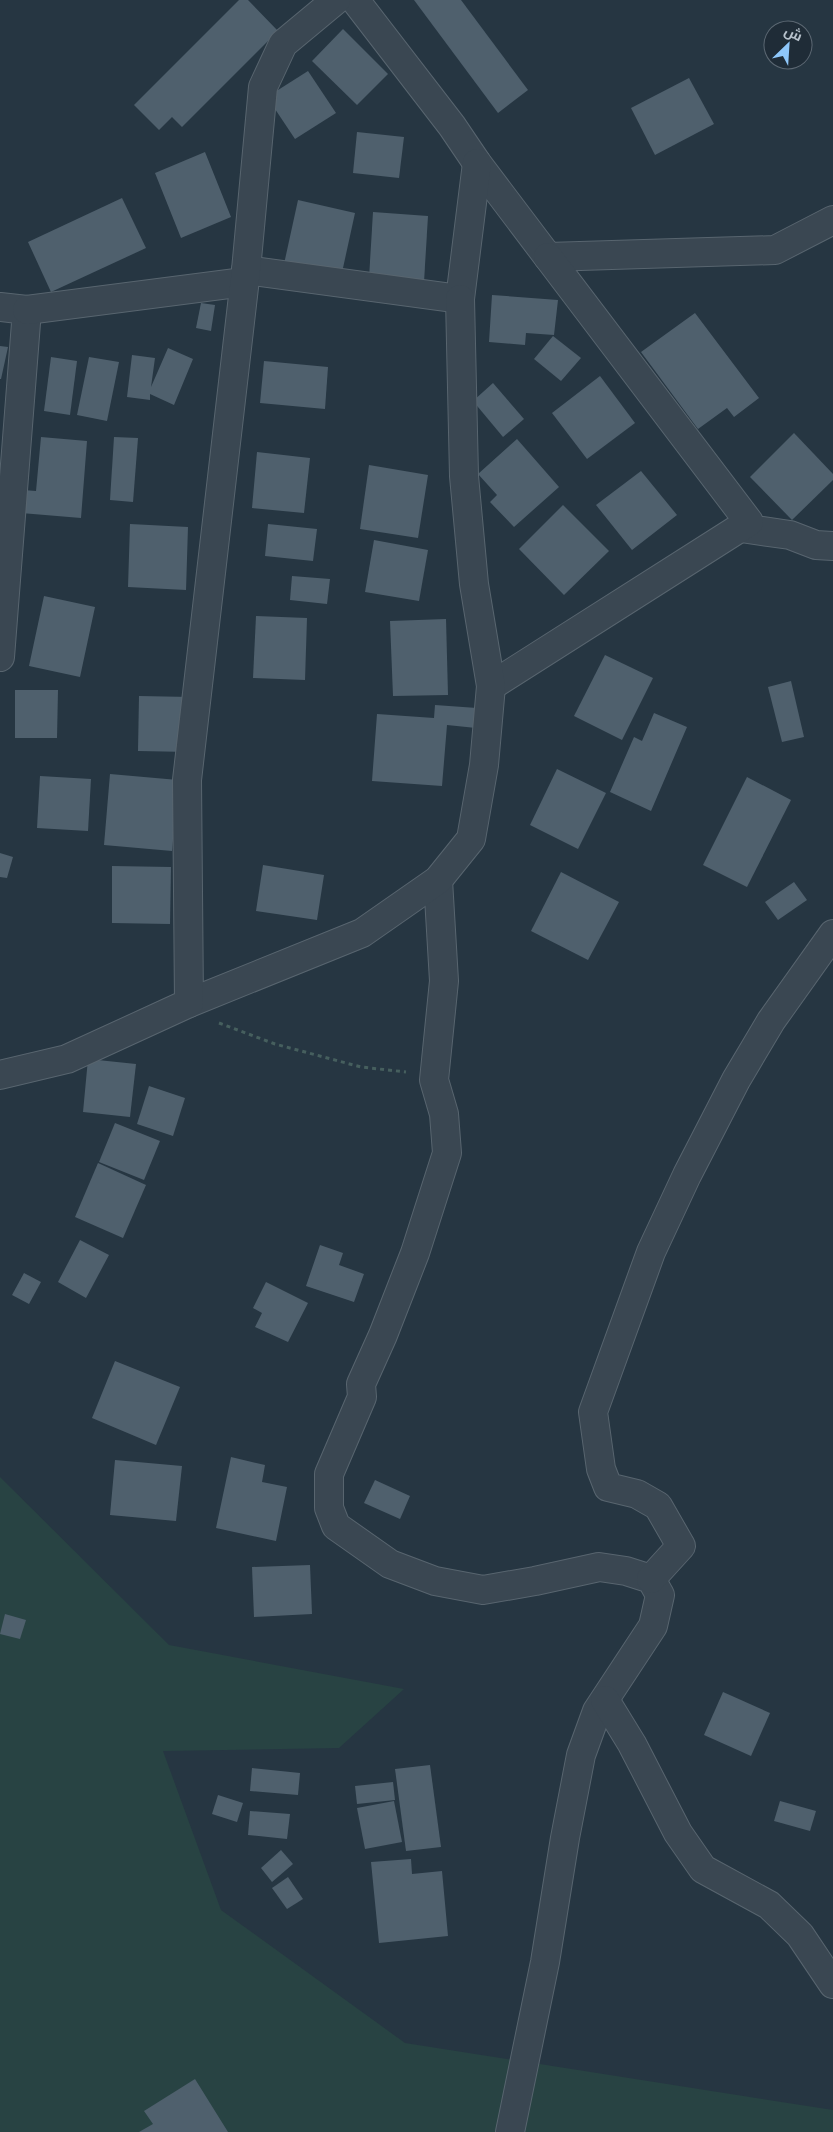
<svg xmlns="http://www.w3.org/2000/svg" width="833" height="2132" viewBox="0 0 833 2132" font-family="'Exo 2',Cairo,sans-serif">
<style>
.green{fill:#284343}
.building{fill:#4f606d}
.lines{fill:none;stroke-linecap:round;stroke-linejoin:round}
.street-casing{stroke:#58656f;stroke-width:30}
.path{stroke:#465f5e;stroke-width:3;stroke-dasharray:4 4;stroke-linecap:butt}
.street{stroke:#3a4752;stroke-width:28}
</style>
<rect width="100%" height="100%" fill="#263642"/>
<polygon class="green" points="0,1477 169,1645 404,1689 339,1748 163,1751 221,1910 405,2043 833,2110 833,2132 0,2132"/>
<g class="building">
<polygon points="239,0 248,0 278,31 182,127 172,117 159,130 134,105"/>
<polygon points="414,0 461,0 528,90 498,113"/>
<polygon points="343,29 388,74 357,105 312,61"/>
<polygon points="308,71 336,113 295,139 267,97"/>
<polygon points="689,78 714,124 655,155 631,108"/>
<polygon points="357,132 404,137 399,178 353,173"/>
<polygon points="205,152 231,217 181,238 155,173"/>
<polygon points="122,198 146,248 51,292 28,242"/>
<polygon points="298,200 355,213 341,277 284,264"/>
<polygon points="373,212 428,216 424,282 369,278"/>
<polygon points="492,295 558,300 554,335 526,333 525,345 489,342"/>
<polygon points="201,303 215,305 211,331 196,328"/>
<polygon points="695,313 759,398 734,417 727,408 698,429 641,352"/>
<polygon points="553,336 581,358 561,381 534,359"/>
<polygon points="0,346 8,347 1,379 0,379"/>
<polygon points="168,348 193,359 174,405 150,394 150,400 127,397 132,355 155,358 151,387"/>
<polygon points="51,357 77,361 70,415 44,411"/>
<polygon points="89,357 119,362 107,421 77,415"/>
<polygon points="264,361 328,367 325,409 260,403"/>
<polygon points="600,376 635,423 587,459 552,413"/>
<polygon points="493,383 524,419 503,437 473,401"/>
<polygon points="794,433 833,474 833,480 792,520 750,477"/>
<polygon points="41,437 87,441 81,518 21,513 23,490 36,491"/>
<polygon points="114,437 138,438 133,502 110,500"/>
<polygon points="517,439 559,487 514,527 490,502 497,495 478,474"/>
<polygon points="257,452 310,458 304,513 252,508"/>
<polygon points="369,465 428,475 418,538 360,529"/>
<polygon points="641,471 677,515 632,550 596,505"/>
<polygon points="563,505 609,551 564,595 519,549"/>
<polygon points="130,524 188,527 186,590 128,587"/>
<polygon points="268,524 317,529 313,561 265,556"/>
<polygon points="374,540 428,550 419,601 365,592"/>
<polygon points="292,576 330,579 327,604 290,600"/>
<polygon points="44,596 95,607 80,677 29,666"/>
<polygon points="256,616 307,618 305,680 253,678"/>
<polygon points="446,619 448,695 393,696 390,621"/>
<polygon points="605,655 653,678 622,740 574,716"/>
<polygon points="791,681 804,737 782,742 768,687"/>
<polygon points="15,690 58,690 57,738 15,738"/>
<polygon points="139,696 191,697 190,752 138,751"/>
<polygon points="435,705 477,708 476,728 447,725 442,786 372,781 377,714 434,718"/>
<polygon points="654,713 687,727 651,811 610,792 634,737 642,741"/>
<polygon points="557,769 606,793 578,849 530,825"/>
<polygon points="110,774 178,780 172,851 104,845"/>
<polygon points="40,776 91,779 88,831 37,828"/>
<polygon points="747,777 791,800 747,887 703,865"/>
<polygon points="0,853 13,857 7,878 0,877"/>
<polygon points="263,865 324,875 317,920 256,911"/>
<polygon points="112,866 171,867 170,924 112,923"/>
<polygon points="561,872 619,902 588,960 531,931"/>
<polygon points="794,882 807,900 778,920 765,902"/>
<polygon points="88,1059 136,1064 130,1117 83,1112"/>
<polygon points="149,1086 185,1098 173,1136 137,1124"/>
<polygon points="115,1123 160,1141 144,1180 99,1162"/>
<polygon points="98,1163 146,1185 123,1238 75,1217"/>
<polygon points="80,1240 109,1255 86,1298 58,1282"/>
<polygon points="320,1245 343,1253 339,1265 364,1274 354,1302 306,1286"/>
<polygon points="24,1273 41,1282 29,1304 12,1295"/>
<polygon points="266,1282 308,1303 288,1342 255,1327 262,1313 253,1308"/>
<polygon points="115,1361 180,1387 156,1445 92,1418"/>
<polygon points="231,1457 265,1465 262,1482 287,1487 276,1541 216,1528"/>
<polygon points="115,1460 182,1466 176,1521 110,1515"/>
<polygon points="375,1480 410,1496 400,1519 364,1503"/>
<polygon points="310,1565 312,1614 254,1617 252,1567"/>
<polygon points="5,1614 26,1620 20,1639 0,1634"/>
<polygon points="723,1692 770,1713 751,1756 704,1735"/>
<polygon points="430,1765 441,1847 406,1851 395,1769"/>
<polygon points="252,1768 300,1773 298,1795 250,1791"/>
<polygon points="393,1782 395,1800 357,1804 355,1786"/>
<polygon points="218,1795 243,1803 237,1822 212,1814"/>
<polygon points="394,1801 402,1842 365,1849 357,1808"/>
<polygon points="780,1801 816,1811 810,1831 774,1821"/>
<polygon points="250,1811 290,1814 287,1839 248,1835"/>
<polygon points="281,1850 293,1864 272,1882 261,1868"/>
<polygon points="411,1859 412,1874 442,1871 448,1936 379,1943 371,1862"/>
<polygon points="288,1877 303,1899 287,1909 272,1888"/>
<polygon points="195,2079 228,2132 139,2132 153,2124 144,2111"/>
</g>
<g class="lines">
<g class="street-casing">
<g id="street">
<polyline points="355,0 452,126 477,163 548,257 775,250 833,220"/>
<polyline points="246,270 460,299 477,163"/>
<polyline points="0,307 27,310 0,657"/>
<polyline points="27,310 244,282"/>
<polyline points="741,528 790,535 816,545 833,546"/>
<polyline points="491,686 749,522 548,257"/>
<polyline points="438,880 444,981 434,1080 444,1114 447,1153 415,1253 383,1335 361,1384 362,1397 329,1474 329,1508 336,1526 390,1564 435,1581 483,1590 535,1581 599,1567 626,1571 651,1579 660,1595 653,1626 597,1711 581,1755 565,1838 545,1962 510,2132"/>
<polyline points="189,1003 362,933 438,880 471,839 484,765 491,686 474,584 464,476 460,299"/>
<polyline points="0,1075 67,1059 189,1003 187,780 246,270 263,87 283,44 336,0"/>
<polyline points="651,1579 681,1546 658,1506 637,1494 608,1487 601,1469 593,1412 651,1252 687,1175 736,1080 771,1021 833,934"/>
<polyline points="605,1700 632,1744 678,1833 703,1869 769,1905 800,1935 833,1984"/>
</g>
</g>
<polyline class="path" points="219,1023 275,1044 361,1067 406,1072"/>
<use href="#street" class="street"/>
</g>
<g transform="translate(788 45) rotate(25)"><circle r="24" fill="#1f2c37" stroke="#5c6873"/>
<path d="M0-4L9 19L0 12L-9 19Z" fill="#8ec7fa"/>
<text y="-8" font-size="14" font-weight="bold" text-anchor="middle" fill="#b7c2cc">ش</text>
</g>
</svg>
